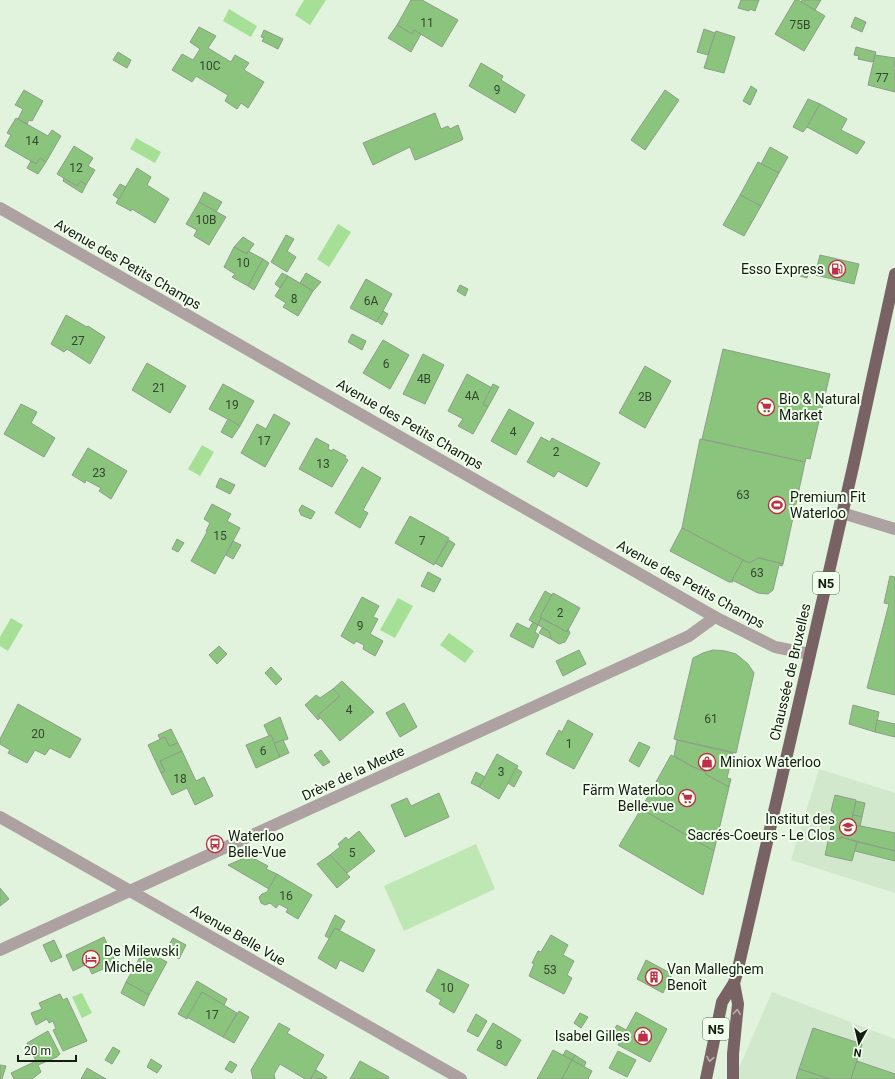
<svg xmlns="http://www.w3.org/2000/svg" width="895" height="1079" viewBox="0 0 895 1079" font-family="Roboto,sans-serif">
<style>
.built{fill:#d1e8cc}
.green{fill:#bee7b4}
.water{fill:#a6e097}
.building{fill:#8bc57d;stroke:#8d9d89}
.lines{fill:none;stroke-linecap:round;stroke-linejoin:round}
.street{stroke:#aea1a1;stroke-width:12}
.primary{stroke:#796263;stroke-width:12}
.oneway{stroke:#b5b0a8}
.labels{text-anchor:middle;stroke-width:4;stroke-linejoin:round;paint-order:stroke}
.number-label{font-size:12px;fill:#33462e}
.shield{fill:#f1ffed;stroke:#586055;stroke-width:1}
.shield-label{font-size:13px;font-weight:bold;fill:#161c14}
.street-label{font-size:14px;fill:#161c14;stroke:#f1ffed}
.poi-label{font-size:14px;fill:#161c14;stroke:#f1ffed;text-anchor:start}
</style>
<rect width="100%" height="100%" fill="#e1f3dd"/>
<g class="built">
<polygon points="819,769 895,793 895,893 791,860"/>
<polygon points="772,992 895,1039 895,1079 739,1079 738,1070"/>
</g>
<polygon class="green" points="476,844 495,889 404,931 384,886"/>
<g class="water">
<polygon points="304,0 326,0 310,25 295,15"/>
<polygon points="229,9 257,26 251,37 223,21"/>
<polygon points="136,138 161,152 155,163 130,149"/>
<polygon points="338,224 351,232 329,267 317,259"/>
<polygon points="202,445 214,452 200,476 188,469"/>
<polygon points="398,598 413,606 395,638 380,630"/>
<polygon points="11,618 23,625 8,651 0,646 0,637"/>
<polygon points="449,633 474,651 465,663 440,645"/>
<polygon points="82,993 92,1013 82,1018 72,997"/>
</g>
<g class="building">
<polygon points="411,0 422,0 458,20 442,47 414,30 412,34 397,25"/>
<polygon points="741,0 759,0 755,11 750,9 749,11 738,8"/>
<polygon points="795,0 798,0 825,16 804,51 775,34"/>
<polygon points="802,0 821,0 815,10 801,2"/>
<polygon points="855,17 866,22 862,32 851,27"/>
<polygon points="397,25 412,34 414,30 421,34 411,52 388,38"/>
<polygon points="199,27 216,36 208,48 231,62 235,55 249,63 244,70 264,82 248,108 241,103 237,109 225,101 228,95 196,76 192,82 172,70 182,54 193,60 200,49 190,42"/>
<polygon points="704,29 715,33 708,55 697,52"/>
<polygon points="264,30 283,39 278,49 262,41 264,38 261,37"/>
<polygon points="716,31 735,37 724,73 704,68"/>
<polygon points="856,47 876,52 873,61 872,62 858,59 859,56 854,55"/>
<polygon points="118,52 131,60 127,68 113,60"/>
<polygon points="875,55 895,58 894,70 895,70 895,92 868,85"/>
<polygon points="481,63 503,76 501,80 525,95 515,113 469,86"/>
<polygon points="751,86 757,90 750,105 743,101"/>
<polygon points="24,90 43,101 32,121 29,120 27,124 18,119 23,109 15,105"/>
<polygon points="665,90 679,100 645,150 631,140"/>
<polygon points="808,99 820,104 807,127 803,132 793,127"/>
<polygon points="820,104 847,119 841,130 865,142 857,154 807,127"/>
<polygon points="435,113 441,129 448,126 450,129 458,125 463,139 462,140 418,159 415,160 410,147 373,165 363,143"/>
<polygon points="16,118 48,136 52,130 61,136 46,162 40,158 36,164 5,146 11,135 7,133"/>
<polygon points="74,146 93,158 88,166 95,170 86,185 81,181 77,186 57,174"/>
<polygon points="770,147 788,157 779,173 761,164"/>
<polygon points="40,158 46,162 38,174 27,168 31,161 36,164"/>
<polygon points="758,162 779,173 761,206 740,195"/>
<polygon points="137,168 151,177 147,185 169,199 155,223 132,209 131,211 116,203"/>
<polygon points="64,178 77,186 81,181 86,185 82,193 63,181"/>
<polygon points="120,184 126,187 119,199 113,195"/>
<polygon points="204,192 222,202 216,212 199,202"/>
<polygon points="740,195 761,206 744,236 723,225"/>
<polygon points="199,202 226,217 209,245 194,236 197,230 186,224"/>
<polygon points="286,235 294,239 287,251 296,257 287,272 271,262"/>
<polygon points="243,237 254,244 247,254 234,247"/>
<polygon points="234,247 247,254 248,251 263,259 248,286 232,277 235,274 224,267"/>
<polygon points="820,255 859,264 854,284 815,275"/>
<polygon points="263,259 269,263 254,290 248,286"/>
<polygon points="802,267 809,268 807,278 800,276"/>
<polygon points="282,273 288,276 280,288 275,284"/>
<polygon points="306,273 321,282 313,291 300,283"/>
<polygon points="288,276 313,291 298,316 283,307 286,303 275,296"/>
<polygon points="366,279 392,294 377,322 350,308"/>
<polygon points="460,285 468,289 465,296 457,291"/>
<polygon points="383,311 388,314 382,325 377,321"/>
<polygon points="66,315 87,327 88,326 105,337 90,364 67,349 64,352 51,344"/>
<polygon points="352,334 366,341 362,350 348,342"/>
<polygon points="383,340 409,355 390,389 363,373"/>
<polygon points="723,349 830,374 810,459 806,458 805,462 702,439"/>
<polygon points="423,354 444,365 425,404 403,394"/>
<polygon points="147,363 186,386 170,413 132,390"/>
<polygon points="645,366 671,381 645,428 619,413"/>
<polygon points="467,374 492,388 483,404 488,407 473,434 458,426 463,419 448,411"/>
<polygon points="223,384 254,401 240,426 209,409"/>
<polygon points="493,384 499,387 488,407 483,404"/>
<polygon points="21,404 37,412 31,423 55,438 44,457 4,434"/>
<polygon points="509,409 534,423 516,455 491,441"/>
<polygon points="274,414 290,423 265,467 241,453 257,424 266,429"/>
<polygon points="228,419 240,426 232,438 221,432"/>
<polygon points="541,437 550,442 552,438 600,463 587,487 558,471 554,477 527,462"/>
<polygon points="316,438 329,445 328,449 332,451 333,449 346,456 345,458 348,460 332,487 299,469"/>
<polygon points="700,439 805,462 783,564 759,558 749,563 682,528"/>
<polygon points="88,448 127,471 111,499 99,491 101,488 86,480 85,483 72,475"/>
<polygon points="362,467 381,478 363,510 368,513 360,528 335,513"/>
<polygon points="220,478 235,485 230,494 216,487"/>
<polygon points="212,504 231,514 227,521 240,528 215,574 191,561 207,532 206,531 210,523 204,519"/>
<polygon points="302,505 315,512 311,519 301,515 299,510"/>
<polygon points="410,516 449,538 434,565 395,543"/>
<polygon points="682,528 743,560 732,580 733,582 729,582 670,551"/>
<polygon points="177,539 184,543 178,552 172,549"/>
<polygon points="449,540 455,544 442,567 435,563"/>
<polygon points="233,541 241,545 233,559 226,555"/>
<polygon points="759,558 783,564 782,566 779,565 773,590 768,594 758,593 732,580 743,560 749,563"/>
<polygon points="428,572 441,579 434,592 421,586"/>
<polygon points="890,576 895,577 895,695 867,688 889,604 884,603"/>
<polygon points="545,591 552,595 540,617 541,618 538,625 529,620"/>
<polygon points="553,593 580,608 567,632 540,617"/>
<polygon points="362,597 379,606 373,617 378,619 370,634 383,641 375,656 363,649 364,645 356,641 354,644 341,636"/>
<polygon points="541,618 567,632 568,629 570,633 565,642 559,644 551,639 549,631 538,625"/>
<polygon points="533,622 538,625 535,632 539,635 533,648 510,636 517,623 529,629"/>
<polygon points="542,628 549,631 551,639 539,633"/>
<polygon points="219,646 227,654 217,664 209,655"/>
<polygon points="579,650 586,664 563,676 556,661"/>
<polygon points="713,650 725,651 736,654 748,664 754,673 736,753 674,739 693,658 703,653"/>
<polygon points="271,667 282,679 276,685 265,673"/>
<polygon points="342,681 374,712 340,741 318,715 340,696 333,689"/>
<polygon points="333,689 340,696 318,715 320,718 318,720 305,705 316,695 320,698"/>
<polygon points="404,703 417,727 400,737 386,713"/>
<polygon points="18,704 81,739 70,758 50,748 45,755 35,750 27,763 8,753 10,750 0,744 0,739"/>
<polygon points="853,705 879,712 875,732 849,724"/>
<polygon points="280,717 288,739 274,743 271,735 269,736 264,725"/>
<polygon points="568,720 593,734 574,769 546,754 559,730 562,732"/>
<polygon points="877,720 895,724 895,737 875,732"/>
<polygon points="171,729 178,743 169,746 165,737 160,739 158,735"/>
<polygon points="271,735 280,757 256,768 246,745"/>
<polygon points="165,737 169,746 178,743 182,751 160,761 165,771 161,773 148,745"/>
<polygon points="283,740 289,753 280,757 274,743"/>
<polygon points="677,740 733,753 727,778 731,779 729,787 705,774 706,772 693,767 674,756"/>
<polygon points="639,742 650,747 639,767 629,761"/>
<polygon points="321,750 330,762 323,766 314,755"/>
<polygon points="182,751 196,781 204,777 213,796 195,805 187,788 172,795 161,773 165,771 160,761"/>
<polygon points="497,754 518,766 499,799 479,787"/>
<polygon points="671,755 693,767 706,772 705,774 729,787 714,851 641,809"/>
<polygon points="516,768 522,772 514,787 508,783"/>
<polygon points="476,772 485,777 479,787 471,783"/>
<polygon points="439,793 449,817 405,837 391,805 407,798 411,806"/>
<polygon points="835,795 856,800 851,824 895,833 895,851 841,837 841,839 829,837 834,813 831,811"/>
<polygon points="856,801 865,803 862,817 853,815"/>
<polygon points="641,809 714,851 703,895 619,846"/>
<polygon points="853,815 862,817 860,826 851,824"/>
<polygon points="359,831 375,851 347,873 330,855 340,847 338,844 346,837 348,840"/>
<polygon points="829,837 841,839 841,837 857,842 852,861 825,855"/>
<polygon points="857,842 895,851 895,861 855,851"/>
<polygon points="330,855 350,877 337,888 317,864"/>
<polygon points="249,856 268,866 266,869 277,874 269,889 228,865"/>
<polygon points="277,874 312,895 298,919 286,912 288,909 279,904 276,908 270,903 265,905 261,903 259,897 262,894 267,892"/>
<polygon points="0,888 9,899 0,906"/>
<polygon points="335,915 345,921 340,930 335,928 329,938 325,936"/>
<polygon points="335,928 375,950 363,972 340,960 336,969 318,958"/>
<polygon points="551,935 568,945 563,955 574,961 567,975 572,978 564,994 529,976 534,964 532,963 538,951 541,952"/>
<polygon points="104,937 116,963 92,974 87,964 73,971 66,955"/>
<polygon points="173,938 186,945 179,959 165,951"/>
<polygon points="54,940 62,957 51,962 43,945"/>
<polygon points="144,950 167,962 149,995 126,982"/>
<polygon points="646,960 672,974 663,993 637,979"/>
<polygon points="438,969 469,985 454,1013 439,1004 441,1000 426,991"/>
<polygon points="197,981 227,999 224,1005 202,992 187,1019 178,1014"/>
<polygon points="126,982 149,995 144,1006 121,993"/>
<polygon points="202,992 237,1013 223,1037 187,1017"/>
<polygon points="60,994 63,1000 67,998 87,1041 63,1051 53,1030 56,1029 53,1021 49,1023 47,1019 36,1025 31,1013 42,1009 39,1003"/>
<polygon points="239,1011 249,1017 234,1043 223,1037"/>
<polygon points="636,1012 667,1029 650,1062 618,1045"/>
<polygon points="580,1013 588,1017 581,1028 574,1023"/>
<polygon points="476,1014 487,1021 478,1037 467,1031"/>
<polygon points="279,1023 290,1029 287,1033 324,1055 311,1078 312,1079 305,1079 280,1064 274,1074 275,1079 253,1079 251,1070"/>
<polygon points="493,1023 521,1040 506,1066 477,1050"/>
<polygon points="617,1025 626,1030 620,1041 610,1036"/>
<polygon points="813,1028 862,1044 851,1079 830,1079 799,1069"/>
<polygon points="48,1031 60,1054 57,1057 38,1065 41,1072 32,1079 14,1079 11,1073 36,1061 27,1043"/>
<polygon points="113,1047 120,1051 112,1064 105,1060"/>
<polygon points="553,1050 572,1060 562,1079 537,1079"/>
<polygon points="566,1050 575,1055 572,1060 563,1055"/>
<polygon points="618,1051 636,1060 627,1077 609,1068"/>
<polygon points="575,1055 586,1062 584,1067 572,1060"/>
<polygon points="151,1059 162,1066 157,1073 147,1067"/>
<polygon points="572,1060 592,1071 588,1079 562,1079"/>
<polygon points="230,1061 237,1065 232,1073 225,1069"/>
<polygon points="360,1061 389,1077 388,1079 350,1079"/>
<polygon points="857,1061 895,1074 895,1079 851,1079"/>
<polygon points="0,1065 6,1066 2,1079 0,1079"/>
<polygon points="87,1068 106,1079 81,1079"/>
<polygon points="799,1069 830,1079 796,1079"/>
<polygon points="316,1070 327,1077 326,1079 311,1078"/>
</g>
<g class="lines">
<g class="street">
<polyline points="0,208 715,617 775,647 810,654"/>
<polyline points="842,513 895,529"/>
<polyline points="0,817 461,1079"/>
<polyline points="0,950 689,636 715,617"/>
</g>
<g class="primary">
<polyline points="706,1079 722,1002 734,983 737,973 853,467 895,274"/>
<polyline points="733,1079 733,1054 738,1004 734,983"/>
</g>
</g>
<defs><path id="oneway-chevron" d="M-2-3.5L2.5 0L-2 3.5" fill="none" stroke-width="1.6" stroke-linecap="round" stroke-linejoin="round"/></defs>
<g class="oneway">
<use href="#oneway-chevron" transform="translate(737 1012) rotate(-85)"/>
<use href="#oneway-chevron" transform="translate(710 1059) rotate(100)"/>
</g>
<defs>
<g id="fuel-ring" transform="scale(0.9)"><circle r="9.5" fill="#f1ffed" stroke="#bf2e49" stroke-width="1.5"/><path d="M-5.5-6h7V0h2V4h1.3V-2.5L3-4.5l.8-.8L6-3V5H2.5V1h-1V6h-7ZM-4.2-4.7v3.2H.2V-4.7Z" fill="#bf2e49"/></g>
<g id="supermarket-ring" transform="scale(0.9)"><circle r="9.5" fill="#f1ffed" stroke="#bf2e49" stroke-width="1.5"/><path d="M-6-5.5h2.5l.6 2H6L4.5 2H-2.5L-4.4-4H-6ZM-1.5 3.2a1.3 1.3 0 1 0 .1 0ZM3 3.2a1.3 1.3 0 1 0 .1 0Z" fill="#bf2e49"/></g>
<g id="stadium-ring" transform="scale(0.9)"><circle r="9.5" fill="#f1ffed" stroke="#bf2e49" stroke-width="1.5"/><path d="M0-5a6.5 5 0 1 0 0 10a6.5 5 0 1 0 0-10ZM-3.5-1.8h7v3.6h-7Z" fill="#bf2e49"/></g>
<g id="shop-ring" transform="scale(0.9)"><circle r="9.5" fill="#f1ffed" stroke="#bf2e49" stroke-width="1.5"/><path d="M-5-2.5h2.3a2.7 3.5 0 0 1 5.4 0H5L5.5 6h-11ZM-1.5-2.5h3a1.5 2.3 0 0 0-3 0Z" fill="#bf2e49"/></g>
<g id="school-ring" transform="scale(0.9)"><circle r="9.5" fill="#f1ffed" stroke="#bf2e49" stroke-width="1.5"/><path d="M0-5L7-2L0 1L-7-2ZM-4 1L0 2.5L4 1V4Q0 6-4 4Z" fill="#bf2e49"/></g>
<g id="bus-ring" transform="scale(0.9)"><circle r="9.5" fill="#f1ffed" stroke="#bf2e49" stroke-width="1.5"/><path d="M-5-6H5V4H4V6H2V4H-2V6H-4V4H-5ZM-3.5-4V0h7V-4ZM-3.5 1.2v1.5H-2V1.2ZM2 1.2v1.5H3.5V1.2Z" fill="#bf2e49"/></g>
<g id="hotel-ring" transform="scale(0.9)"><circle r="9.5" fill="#f1ffed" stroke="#bf2e49" stroke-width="1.5"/><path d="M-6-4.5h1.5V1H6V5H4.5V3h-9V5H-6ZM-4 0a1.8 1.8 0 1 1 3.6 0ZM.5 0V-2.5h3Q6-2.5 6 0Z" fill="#bf2e49"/></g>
<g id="building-ring" transform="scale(0.9)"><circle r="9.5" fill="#f1ffed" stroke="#bf2e49" stroke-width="1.5"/><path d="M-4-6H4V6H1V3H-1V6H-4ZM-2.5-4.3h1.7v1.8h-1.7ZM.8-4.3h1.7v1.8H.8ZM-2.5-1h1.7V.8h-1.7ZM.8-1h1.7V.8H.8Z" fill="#bf2e49"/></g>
</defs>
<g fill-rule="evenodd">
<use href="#fuel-ring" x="837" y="269"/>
<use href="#supermarket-ring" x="766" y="407"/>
<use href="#stadium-ring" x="777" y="505"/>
<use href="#shop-ring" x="707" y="762"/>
<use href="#supermarket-ring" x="687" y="798"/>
<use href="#school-ring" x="848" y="827"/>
<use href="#bus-ring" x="215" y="844"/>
<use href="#hotel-ring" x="91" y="959"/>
<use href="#building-ring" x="654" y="977"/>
<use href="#shop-ring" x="643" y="1036"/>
</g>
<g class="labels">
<g class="number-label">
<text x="427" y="27">11</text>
<text x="800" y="29">75B</text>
<text x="210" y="70">10C</text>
<text x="882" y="82">77</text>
<text x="497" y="94">9</text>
<text x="32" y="145">14</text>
<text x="76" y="172">12</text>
<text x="206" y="224">10B</text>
<text x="243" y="267">10</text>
<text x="294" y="303">8</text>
<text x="371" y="305">6A</text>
<text x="78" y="345">27</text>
<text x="386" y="368">6</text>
<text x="424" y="383">4B</text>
<text x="159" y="392">21</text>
<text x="472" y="400">4A</text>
<text x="645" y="401">2B</text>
<text x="232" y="409">19</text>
<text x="513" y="436">4</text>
<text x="264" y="445">17</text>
<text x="556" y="456">2</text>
<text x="323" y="468">13</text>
<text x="99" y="477">23</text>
<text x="743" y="499">63</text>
<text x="220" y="540">15</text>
<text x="422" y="545">7</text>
<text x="757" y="577">63</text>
<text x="560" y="617">2</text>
<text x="360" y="630">9</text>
<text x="349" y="714">4</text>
<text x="711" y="723">61</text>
<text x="38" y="738">20</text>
<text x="569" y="748">1</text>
<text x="263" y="755">6</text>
<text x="501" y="776">3</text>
<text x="180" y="783">18</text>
<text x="352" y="857">5</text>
<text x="286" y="900">16</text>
<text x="550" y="974">53</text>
<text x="447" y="992">10</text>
<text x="212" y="1019">17</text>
<text x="499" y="1049">8</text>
</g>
<g class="shield">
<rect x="813" y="572" width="26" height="22" rx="3"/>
<rect x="703" y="1018" width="26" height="22" rx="3"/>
</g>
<g class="shield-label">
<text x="826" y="588">N5</text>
<text x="716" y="1034">N5</text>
</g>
<g class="street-label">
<text transform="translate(128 264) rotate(30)" y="5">Avenue des Petits Champs</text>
<text transform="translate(410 424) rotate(30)" y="5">Avenue des Petits Champs</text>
<text transform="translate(691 584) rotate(29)" y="5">Avenue des Petits Champs</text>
<text transform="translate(790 672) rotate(-77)" y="5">Chaussée de Bruxelles</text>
<text transform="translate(353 773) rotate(-25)" y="5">Drève de la Meute</text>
<text transform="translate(238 935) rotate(30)" y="5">Avenue Belle Vue</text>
</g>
<g class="poi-label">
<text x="824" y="274" text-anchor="end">Esso Express</text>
<text x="779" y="404">Bio &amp; Natural<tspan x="779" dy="16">Market</tspan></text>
<text x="790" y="502">Premium Fit<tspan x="790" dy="16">Waterloo</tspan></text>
<text x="720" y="767">Miniox Waterloo</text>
<text x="674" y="795" text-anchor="end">Färm Waterloo<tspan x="674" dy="16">Belle-vue</tspan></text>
<text x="835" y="824" text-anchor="end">Institut des<tspan x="835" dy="16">Sacrés-Coeurs - Le Clos</tspan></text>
<text x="228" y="841">Waterloo<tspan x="228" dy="16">Belle-Vue</tspan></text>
<text x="104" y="956">De Milewski<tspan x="104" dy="16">Michele</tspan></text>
<text x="667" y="974">Van Malleghem<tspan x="667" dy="16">Benoît</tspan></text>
<text x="630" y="1041" text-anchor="end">Isabel Gilles</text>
</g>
</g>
<g transform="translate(859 1043) rotate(188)" stroke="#f1ffed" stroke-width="3" paint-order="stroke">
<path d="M0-3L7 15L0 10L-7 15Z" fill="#161c14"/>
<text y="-6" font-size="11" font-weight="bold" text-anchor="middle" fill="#161c14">N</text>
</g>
<path d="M18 1055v6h58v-6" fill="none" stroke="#161c14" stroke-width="2"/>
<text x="24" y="1055" font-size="12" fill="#161c14" stroke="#f1ffed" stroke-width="3" paint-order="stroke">20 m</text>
</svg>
